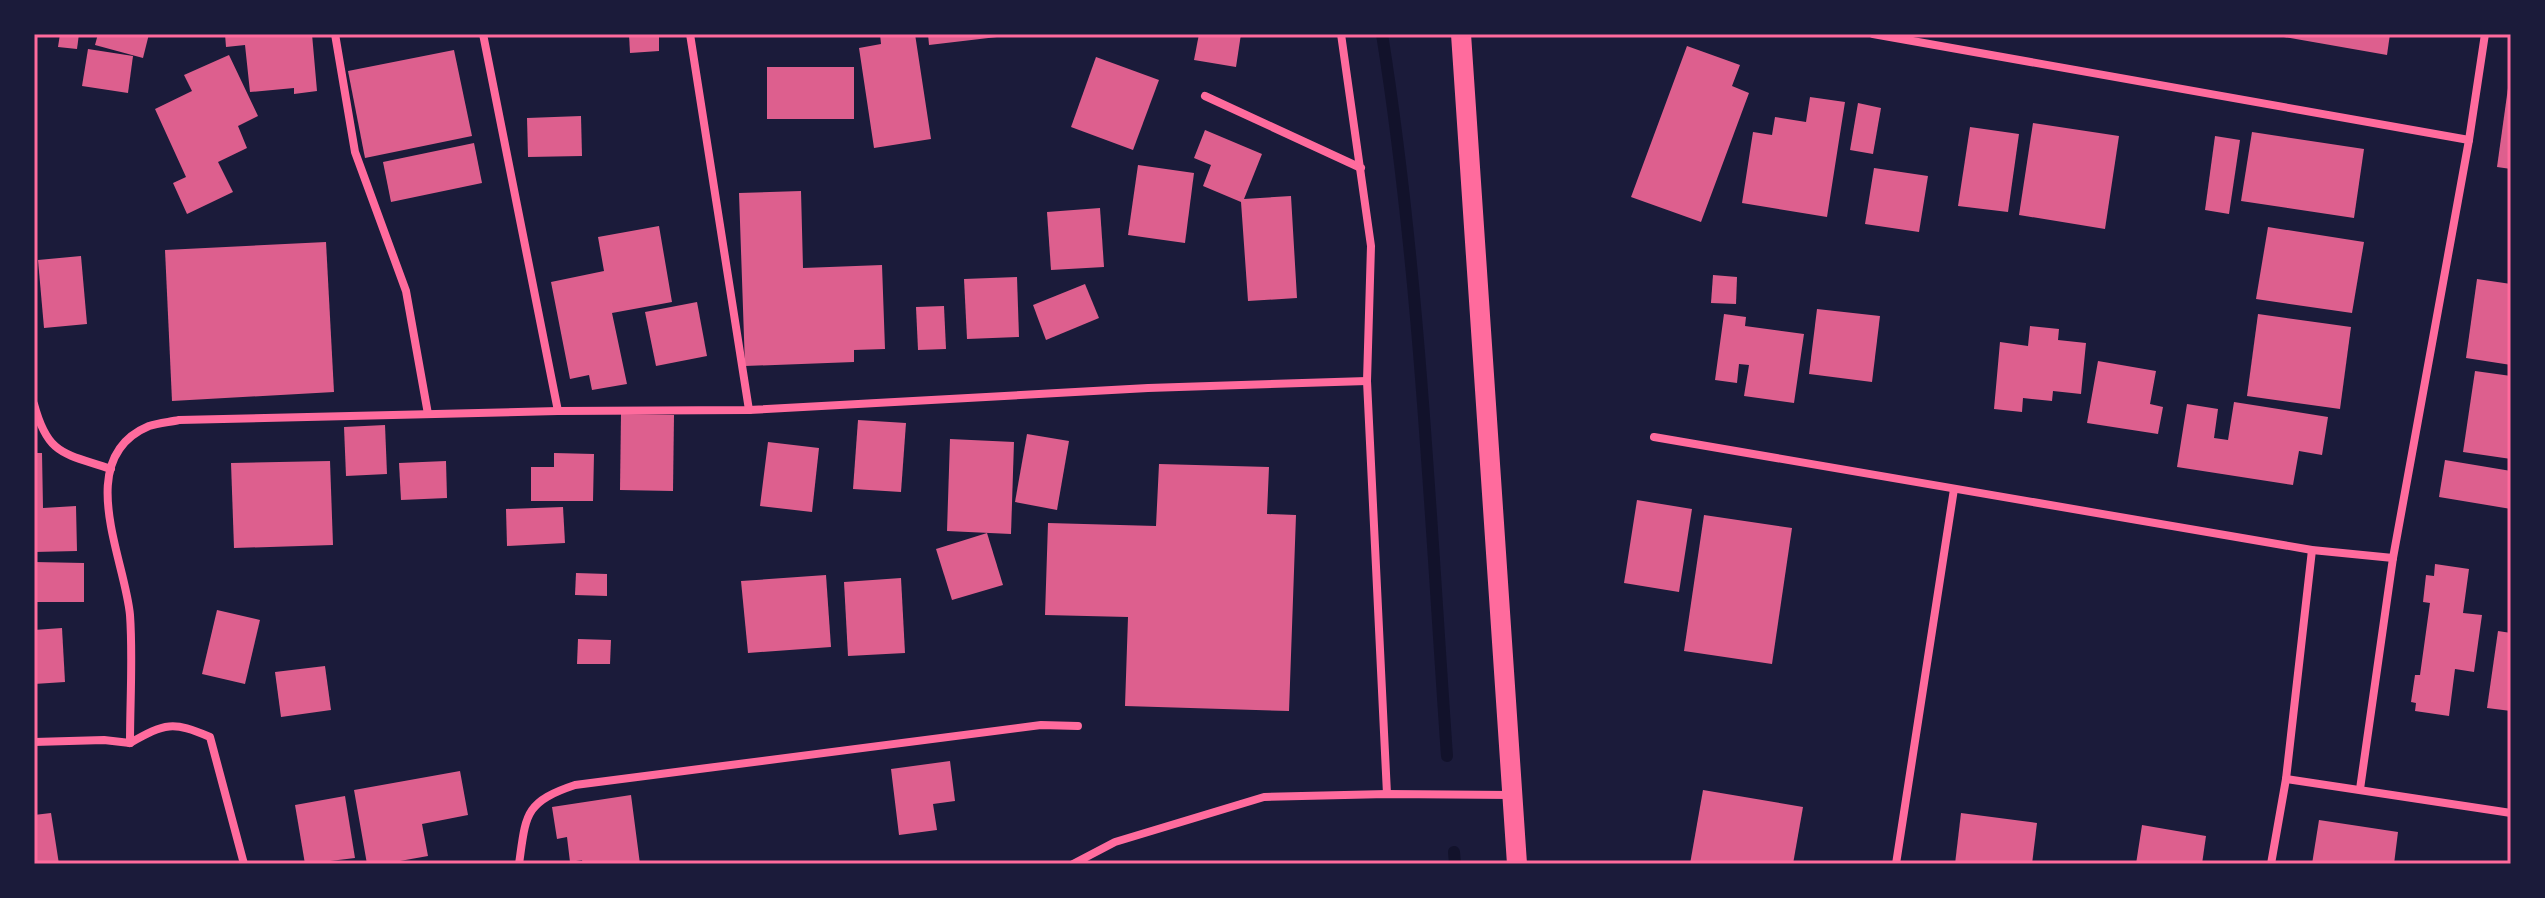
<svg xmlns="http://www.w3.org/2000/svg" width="2545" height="898" viewBox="0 0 2545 898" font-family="'Source Serif 4',serif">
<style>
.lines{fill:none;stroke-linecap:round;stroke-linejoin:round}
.stream{stroke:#12122b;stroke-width:12}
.building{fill:#dd5f8e}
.minor{stroke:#ff6b9d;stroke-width:8}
.primary{stroke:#ff6b9d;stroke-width:20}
.neatline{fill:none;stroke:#ff6b9d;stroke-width:3}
</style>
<rect width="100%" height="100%" fill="#1b1b3a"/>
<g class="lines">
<g class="stream">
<path d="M 1382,34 C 1420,273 1430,515 1447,756"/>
<polyline points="1454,852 1455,864"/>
</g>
</g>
<g class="building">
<polygon points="60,34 79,34 77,49 58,47"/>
<polygon points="98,34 149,34 143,58 95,45"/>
<polygon points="225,34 312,34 317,91 294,94 294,88 250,92 245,45 226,47"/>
<polygon points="629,34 659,34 659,51 630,53"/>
<polygon points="880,34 915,34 931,139 874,148 859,48 881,44"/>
<polygon points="928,34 997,34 997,37 929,45"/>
<polygon points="1199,34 1241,34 1236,67 1194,60"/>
<polygon points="2267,34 2390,34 2387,55"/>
<polygon points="1687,46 1740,65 1732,86 1749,93 1701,222 1631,197"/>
<polygon points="88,49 133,56 128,93 82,86"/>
<polygon points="454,50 472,136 365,158 348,71"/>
<polygon points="229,55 258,116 238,126 247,148 218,162 233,192 187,214 173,183 186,177 155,109 192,91 184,75"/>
<polygon points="1096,57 1159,80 1133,150 1071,127"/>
<rect x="767" y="67" width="87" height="52"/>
<polygon points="2508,88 2511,89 2511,169 2497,167"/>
<polygon points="1810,97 1845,102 1827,217 1742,203 1753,132 1772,135 1775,117 1806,122"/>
<polygon points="1858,103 1881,108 1873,154 1850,150"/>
<polygon points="581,116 582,156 528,157 527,118"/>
<polygon points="2033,123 2119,136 2105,229 2019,215"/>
<polygon points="1970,127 2019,134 2008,212 1958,206"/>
<polygon points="1205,130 1262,154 1244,199 1291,196 1297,298 1248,301 1241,202 1203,186 1211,165 1194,158"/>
<polygon points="2252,132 2364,149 2354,218 2241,201"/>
<polygon points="2215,136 2240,140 2229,214 2205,210"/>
<polygon points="474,143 482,183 391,202 383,162"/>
<polygon points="1138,165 1194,173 1185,243 1128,235"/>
<polygon points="1874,168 1928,176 1919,232 1865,224"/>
<polygon points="801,191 803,268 882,265 885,349 854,350 854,362 745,366 739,193"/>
<polygon points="1100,208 1104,267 1051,270 1047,212"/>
<polygon points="659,226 672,302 612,313 627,384 592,390 589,375 570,379 551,282 604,271 598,237"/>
<polygon points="2268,227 2364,242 2352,313 2256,299"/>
<polygon points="326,242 334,392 172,401 165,250"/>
<polygon points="81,256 87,324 44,328 38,260"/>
<polygon points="1713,275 1737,277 1736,304 1711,303"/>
<polygon points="1017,277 1019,337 967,339 964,279"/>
<polygon points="2477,279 2511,284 2511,365 2466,358"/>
<polygon points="1085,284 1099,318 1046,340 1033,305"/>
<polygon points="697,302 707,356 656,366 645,312"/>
<polygon points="944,306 946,349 918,350 916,307"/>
<polygon points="1817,309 1880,316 1872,382 1809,374"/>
<polygon points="1724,314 1746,317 1745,326 1804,334 1794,403 1744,396 1749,365 1739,364 1737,383 1715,380"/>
<polygon points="2258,314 2351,327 2340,409 2247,396"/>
<polygon points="2030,326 2059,329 2058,340 2086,343 2081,394 2053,391 2052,401 2023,398 2022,412 1994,409 2000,342 2028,346"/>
<polygon points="2098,361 2156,371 2150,404 2163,407 2158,434 2087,423"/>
<polygon points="2475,371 2511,376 2511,459 2463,452"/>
<polygon points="2234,402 2328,417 2322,455 2299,451 2293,485 2177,467 2187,404 2218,409 2214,438 2228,440"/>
<polygon points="621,414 674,415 673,491 620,490"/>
<polygon points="858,420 906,423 901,492 853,489"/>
<polygon points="385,425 387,474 346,476 344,427"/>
<polygon points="1027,434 1069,441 1057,510 1015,502"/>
<polygon points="950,439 1014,442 1011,534 947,531"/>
<polygon points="768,442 819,448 812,512 760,506"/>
<polygon points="34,453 42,453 43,508 76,506 77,551 34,552"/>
<polygon points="554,453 594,454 593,501 531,501 531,467 554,467"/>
<polygon points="2445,460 2511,471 2511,509 2439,497"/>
<polygon points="330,461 333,545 234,548 231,463"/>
<polygon points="446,461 447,498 401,500 399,463"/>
<polygon points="1159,464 1269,467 1267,514 1296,515 1289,711 1125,706 1128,617 1045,615 1048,523 1156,526"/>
<polygon points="1637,500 1692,509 1679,592 1624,583"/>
<polygon points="563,507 565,543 507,546 506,509"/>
<polygon points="1704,515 1792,528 1772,664 1684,651"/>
<polygon points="987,533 1003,585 952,600 936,549"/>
<polygon points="34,562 84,563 84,602 34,602"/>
<polygon points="2435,564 2469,569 2463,613 2482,615 2474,672 2455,669 2449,716 2415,711 2416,703 2411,702 2415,675 2420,675 2430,603 2423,602 2426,575 2434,576"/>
<polygon points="576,573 607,574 607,596 575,595"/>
<polygon points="826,575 831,647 748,653 741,581"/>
<polygon points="901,578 905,653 848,656 844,582"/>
<polygon points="217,610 260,620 245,684 202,674"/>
<polygon points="62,628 65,682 34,684 34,630"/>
<polygon points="2498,631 2511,633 2511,711 2487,708"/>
<polygon points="578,639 611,640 610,664 577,664"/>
<polygon points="325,666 331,710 281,717 275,672"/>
<polygon points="950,761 955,801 933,804 937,830 899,835 891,769"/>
<polygon points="460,771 468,815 422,824 428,856 383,864 367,864 354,790"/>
<polygon points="1703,790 1803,807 1793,864 1690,864"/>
<polygon points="631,795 640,864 583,864 582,860 570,862 567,837 557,839 552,807"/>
<polygon points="345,796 355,858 305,864 295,805"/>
<polygon points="51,813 59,864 34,864 34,815"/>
<polygon points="1961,813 2037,823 2032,864 1955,864"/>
<polygon points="2319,820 2398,832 2394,864 2312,864"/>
<polygon points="2142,825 2206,836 2202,864 2136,864"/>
</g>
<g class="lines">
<g class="minor">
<polyline points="335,34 355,152 406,291 428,414"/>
<polyline points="483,34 558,411"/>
<polyline points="690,34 749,410"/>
<polyline points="1341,34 1371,246 1367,381 1387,794"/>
<polyline points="1873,34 2469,140"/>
<polyline points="1205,96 1361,168"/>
<path d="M 34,404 C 48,456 64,453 111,469"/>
<polyline points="1654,437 2312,550 2393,558"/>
<polyline points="34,742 104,740 130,743"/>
<path d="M 130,743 C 130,701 133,657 130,615 C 125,559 72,458 149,426 C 158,423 170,422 179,420 L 558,411 L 749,410 L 1148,388 L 1367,381"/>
<path d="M 130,743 C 165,723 173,721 210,737 L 244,864"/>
<polyline points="2286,779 2312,550"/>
<polyline points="2360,789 2393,558 2469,140 2485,34"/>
<path d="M 519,864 C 526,815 524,802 575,785 L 1041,725 L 1078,726"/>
<polyline points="1073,864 1115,842 1264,797 1387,794 1512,795"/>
<polyline points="1896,864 1954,489"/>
<polyline points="2271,864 2286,779 2511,813"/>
</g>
<polyline class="primary" points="1461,34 1517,864"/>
</g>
<rect width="2545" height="898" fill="none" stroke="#1b1b3a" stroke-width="72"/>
<rect x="36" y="36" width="2473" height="826" class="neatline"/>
</svg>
